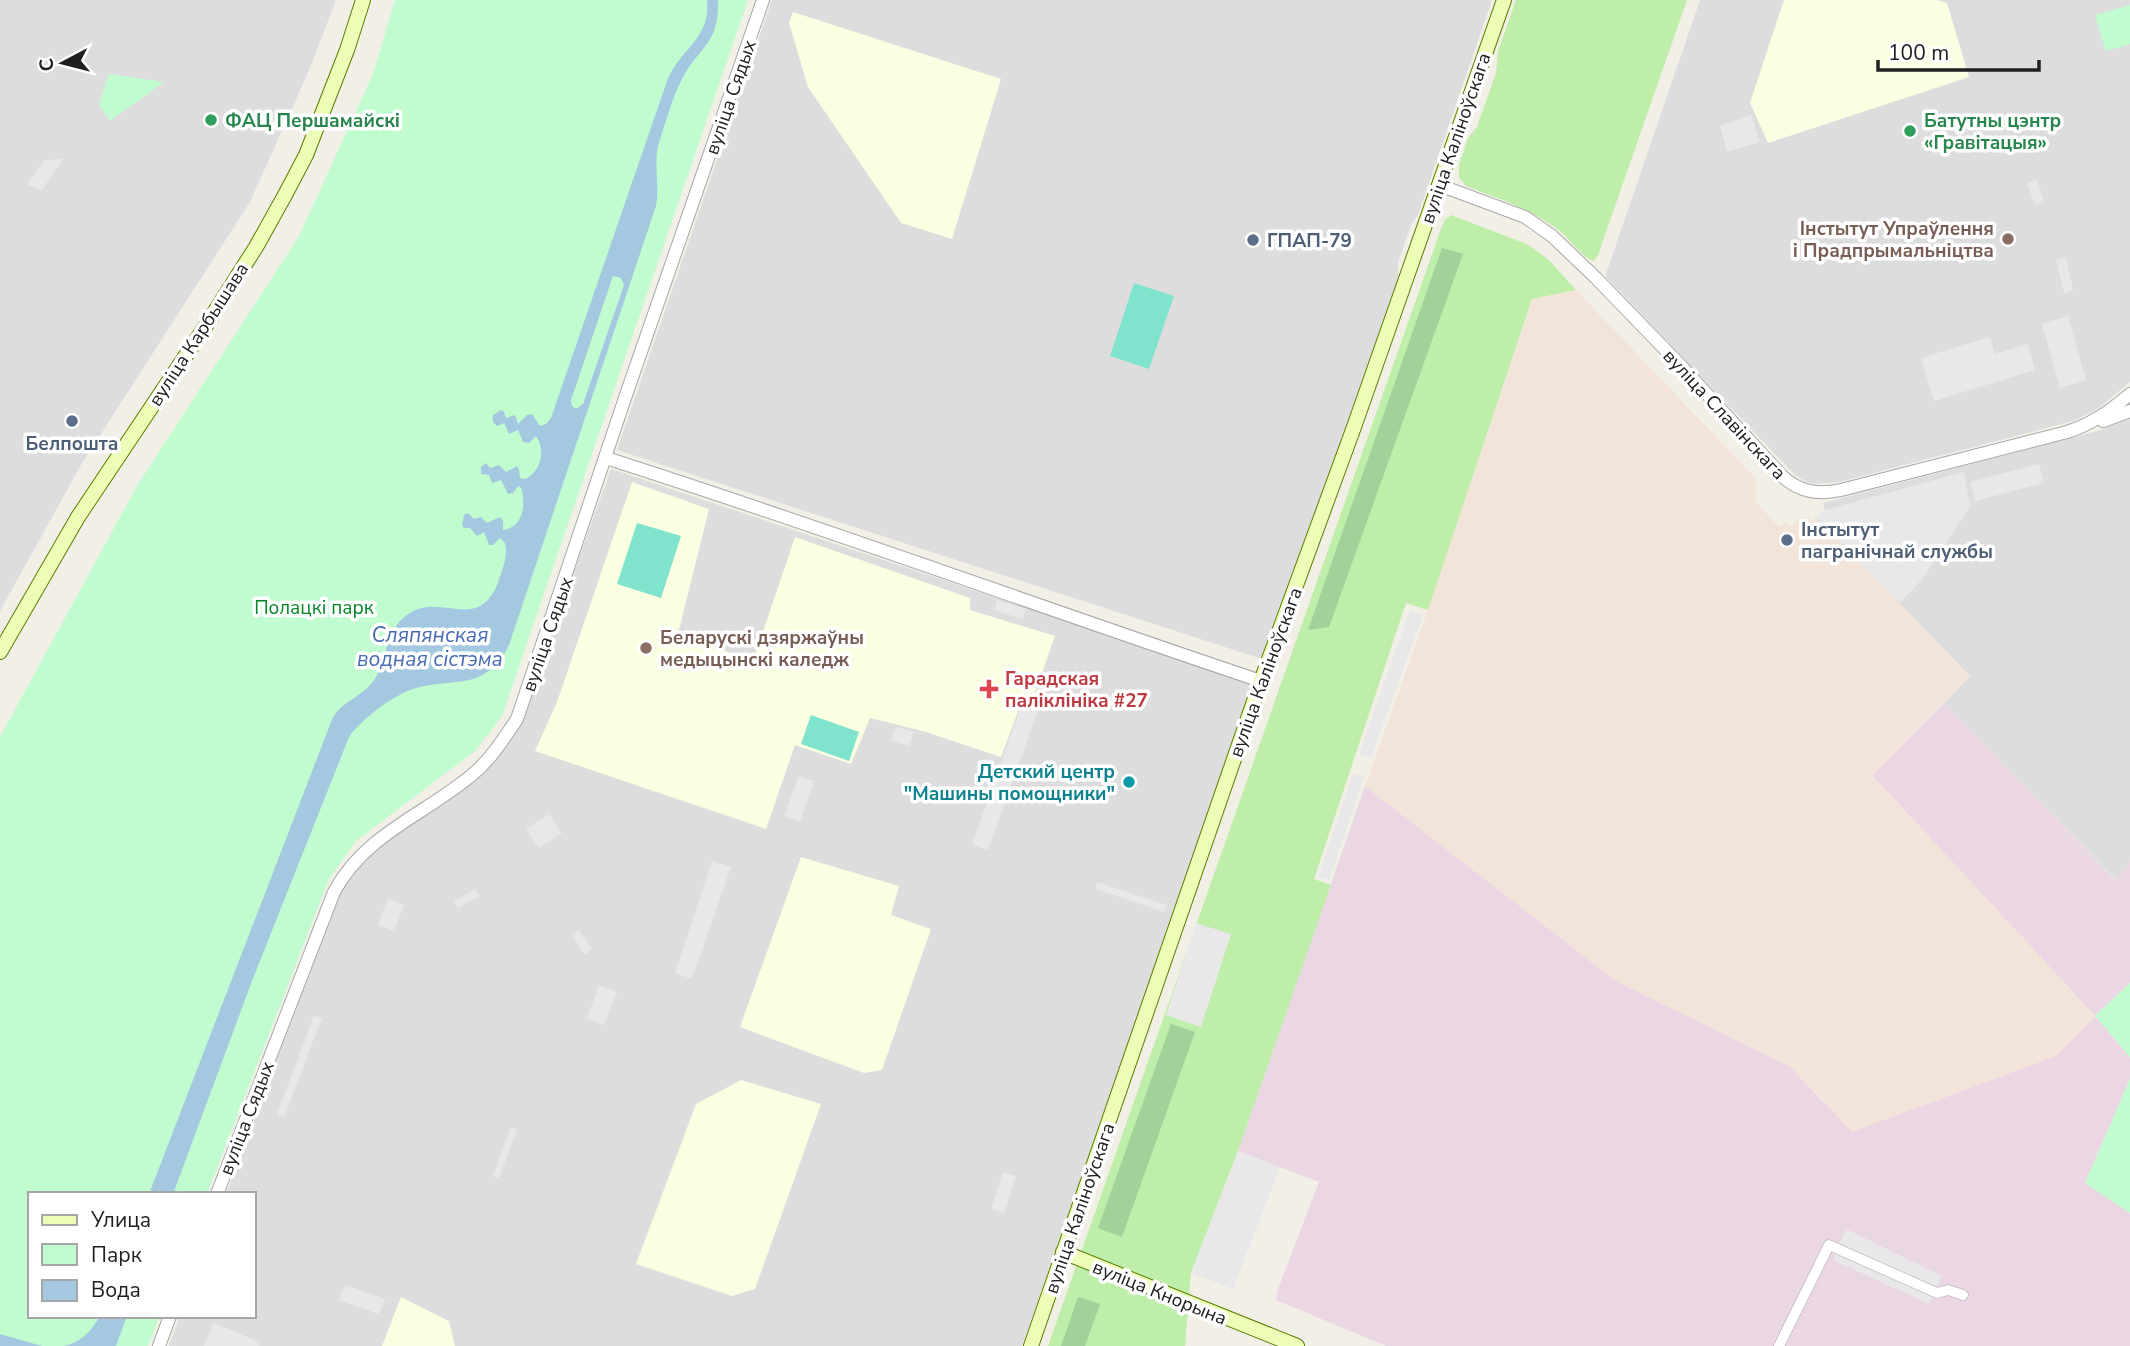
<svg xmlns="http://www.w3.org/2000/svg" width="2130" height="1346" viewBox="0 0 2130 1346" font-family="'Nunito Sans',sans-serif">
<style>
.residential{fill:#dedddd}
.industrial{fill:#ead7e3}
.education{fill:#faffe1}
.military{fill:#f3e4d9}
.grass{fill:#bfedaa}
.forest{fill:#a0d299}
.park{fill:#c1fcd0}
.pitch{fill:#80e3ce}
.parking{fill:#e8e8e8}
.water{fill:#a4c8e0;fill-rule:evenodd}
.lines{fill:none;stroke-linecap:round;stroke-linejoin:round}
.minor-casing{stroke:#a7a7a7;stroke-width:11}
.tertiary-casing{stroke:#a7a7a7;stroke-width:14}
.secondary-casing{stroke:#5a7e00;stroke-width:16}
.minor{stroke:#fff;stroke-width:10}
.tertiary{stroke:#fff;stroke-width:12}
.secondary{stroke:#edfdb8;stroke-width:14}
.leisure-dot{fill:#2e9e5b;stroke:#fff;stroke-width:2.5}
.education-dot{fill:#8d6e63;stroke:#fff;stroke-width:2.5}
.service-dot{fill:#5c6f8a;stroke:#fff;stroke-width:2.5}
.health-dot{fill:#e0444e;stroke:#fff;stroke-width:2.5}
.culture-dot{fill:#0f9aa8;stroke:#fff;stroke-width:2.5}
.labels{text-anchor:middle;stroke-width:7;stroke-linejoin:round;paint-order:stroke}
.street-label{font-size:19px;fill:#202020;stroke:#fff}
.leisure-label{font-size:19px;font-weight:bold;fill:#27864d;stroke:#fff;text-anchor:start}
.education-label{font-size:19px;font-weight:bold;fill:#785e54;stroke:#fff;text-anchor:end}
.service-label{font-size:19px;font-weight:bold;fill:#4e5e75;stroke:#fff;text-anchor:start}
.park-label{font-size:19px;fill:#068527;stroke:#fff}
.health-label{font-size:19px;font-weight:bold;fill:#be3a42;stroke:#fff;text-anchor:start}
.culture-label{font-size:19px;font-weight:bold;fill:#0d838f;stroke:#fff;text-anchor:end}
.water-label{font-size:21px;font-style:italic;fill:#476bb5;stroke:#fff}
</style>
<rect width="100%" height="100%" fill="#f1efe6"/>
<g class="residential">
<polygon points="0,0 336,0 310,68 250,202 81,465 0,611"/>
<polygon points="772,0 1492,0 1418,215 1412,223 1398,262 1398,279 1265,660 617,450"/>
<polygon points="1700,0 2130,0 2130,382 2096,410 2073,421 1839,482 1814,484 1804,481 1794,474 1606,277 1606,274"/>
<polygon points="2130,418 2130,862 2116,880 1944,703 1970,676 1816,518 1825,510 1823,503 2098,431"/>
<polygon points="611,469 1255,684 1022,1346 169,1346 180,1316 254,1316 254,1194 226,1194 341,890 372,850 473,780 494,762 520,721"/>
</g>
<polygon class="industrial" points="1944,703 2115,880 2130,862 2130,983 2095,1016 2130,1057 2130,1079 2085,1183 2130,1213 2130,1346 1386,1346 1276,1300 1278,1289 1319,1182 1238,1151 1365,786 1616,981 1791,1067 1822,1101 1855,1129 1902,1113 2055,1056 2095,1016 1872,775"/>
<g class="education">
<polygon points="1784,0 1936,0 1947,3 1969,77 1768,143 1750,103"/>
<polygon points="793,12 1001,79 952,239 901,223 808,87 789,23"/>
<polygon points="632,482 709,509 678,634 753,661 795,537 970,598 970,610 1055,636 1032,701 1023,698 1001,757 926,732 870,718 851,764 795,745 766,829 535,751 557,702"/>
<polygon points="801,857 899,886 891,915 931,929 882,1070 864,1073 740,1027"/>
<polygon points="741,1080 821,1104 755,1289 732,1296 636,1264 696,1104"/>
<polygon points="401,1297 449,1321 455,1346 382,1346"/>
</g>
<polygon class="military" points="1576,290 1757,480 1754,483 1757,487 1754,490 1757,493 1755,496 1757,498 1755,501 1779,527 1786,522 1791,527 1803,516 1806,519 1809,517 1813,521 1816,518 1970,676 1872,775 2095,1016 2056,1056 1852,1132 1791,1067 1616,981 1365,786 1428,610 1533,299"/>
<g class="grass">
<path d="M 1516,0 L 1687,0 L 1598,255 L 1594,261 C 1582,258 1571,240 1561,232 C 1533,209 1499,199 1466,186 L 1459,178 L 1459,165 L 1468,138 L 1477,127 L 1496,73 L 1498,51 Z"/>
<polygon points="1451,215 1529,245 1549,260 1576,290 1532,299 1428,610 1406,603 1314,879 1331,885 1238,1151 1191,1273 1185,1346 1048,1346 1442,226 1445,220"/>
</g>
<g class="forest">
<polygon points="1442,248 1463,254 1329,627 1308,630"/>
<polygon points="1171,1024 1195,1032 1122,1237 1098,1228"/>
<polygon points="1078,1297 1100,1304 1085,1346 1061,1346"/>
</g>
<g class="park">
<polygon points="395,0 748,0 502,716 475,751 356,841 329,879 207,1194 30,1194 30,1316 160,1316 148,1346 0,1346 0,737 137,486 299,236 373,74"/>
<polygon points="2130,5 2130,44 2106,51 2095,15"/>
<polygon points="109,74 164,82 110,121 99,105"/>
<polygon points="2130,983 2130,1057 2095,1016"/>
<polygon points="2130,1079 2130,1213 2085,1183"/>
</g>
<g class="pitch">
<polygon points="1134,283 1174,296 1149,369 1110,356"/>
<polygon points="637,523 681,536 661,598 617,584"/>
<polygon points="811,715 859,732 849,761 801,744"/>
</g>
<g class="parking">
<polygon points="1751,115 1760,142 1727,152 1720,126"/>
<polygon points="63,159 41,191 27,184 44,160"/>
<polygon points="2037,179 2044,202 2035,205 2027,183"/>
<polygon points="2066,257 2073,290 2064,293 2056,260"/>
<polygon points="2068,316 2086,380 2060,388 2042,324"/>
<polygon points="1990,337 1995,354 2028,344 2035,370 1934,401 1921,358"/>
<polygon points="2039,464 2044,483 1975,501 1970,482"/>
<polygon points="1964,472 1970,507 1924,577 1900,603 1816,518 1825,510"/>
<polygon points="997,600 1026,609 1023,619 994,610"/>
<polygon points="1410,610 1423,615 1371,758 1359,754"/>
<polygon points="1024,699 1040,705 988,850 972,844"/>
<polygon points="896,727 914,732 909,746 891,740"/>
<polygon points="1353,774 1364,777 1329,880 1318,877"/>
<polygon points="799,776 814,781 800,822 784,816"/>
<polygon points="549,814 562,833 539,848 526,829"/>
<polygon points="712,861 731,867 692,979 675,973"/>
<polygon points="1097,882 1167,905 1164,912 1095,889"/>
<polygon points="475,889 480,896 458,908 454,902"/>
<polygon points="388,898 404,905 394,931 378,925"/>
<polygon points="1196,923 1231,934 1201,1027 1166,1015"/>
<polygon points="579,930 592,949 585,955 572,935"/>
<polygon points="599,985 617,992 604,1025 587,1018"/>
<polygon points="314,1016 322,1018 284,1117 277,1114"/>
<polygon points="511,1127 517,1129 499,1178 493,1176"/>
<polygon points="1238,1151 1280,1167 1233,1289 1191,1273"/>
<polygon points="1003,1172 1016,1176 1004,1213 991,1209"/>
<polygon points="1846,1229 1942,1276 1929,1304 1833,1260"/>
<polygon points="345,1285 385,1299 379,1314 339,1300"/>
<polygon points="213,1323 260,1342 259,1346 204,1346"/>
</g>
<g class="water">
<path d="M 707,0 L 718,0 C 719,47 699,45 681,81 C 672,99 666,122 659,142 C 653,162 660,185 656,206 L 509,645 C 486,690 460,678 420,687 C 397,692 362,718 349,737 L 252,981 L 173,1194 L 149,1194 L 333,717 C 344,700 366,695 376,677 C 389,654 384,632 407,615 C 440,590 479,636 499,580 C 503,567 508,556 505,543 L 500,538 L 493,545 L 489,545 L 484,532 L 477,536 L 470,528 L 464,528 L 462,525 L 464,515 L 468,513 L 474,519 L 481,517 L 487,523 L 500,517 L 503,521 L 503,530 C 524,527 526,504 521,488 L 518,486 L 513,493 L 508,494 L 501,480 L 492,483 L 489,475 L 481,474 L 481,467 L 486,463 L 490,468 L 499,465 L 506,472 L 517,466 L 519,469 L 520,478 L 525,479 C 541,472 546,451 536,436 L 529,443 L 523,442 L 518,430 L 509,434 L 504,423 L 498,426 C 493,424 492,420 493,415 L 501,410 L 504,412 L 506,418 L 515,415 L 518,424 L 527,415 L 532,414 L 540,426 L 546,424 L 551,418 L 667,81 C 680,48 711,40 707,0 ZM 613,276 L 621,278 L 624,285 L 583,404 L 576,409 L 572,406 L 571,400 Z"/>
<path d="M 100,1316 L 127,1316 L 116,1346 L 64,1346 C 82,1342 91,1331 100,1316 Z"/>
<polygon points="0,1334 42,1346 0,1346"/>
</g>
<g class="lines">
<g class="minor-casing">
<polyline id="minor" points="1779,1346 1829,1245 1937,1293 1948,1290 1963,1295"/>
</g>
<g class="tertiary-casing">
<g id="tertiary">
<path d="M 1439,185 L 1525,217 L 1552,236 L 1596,278 L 1683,368 L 1781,475 C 1799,492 1817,495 1841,490 L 2067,432 C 2092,424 2110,411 2130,394"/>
<polyline points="2103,421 2130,411"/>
<path d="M 606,458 C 826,528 1042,608 1261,681"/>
<path d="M 217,1194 L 334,892 C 365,834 426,814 473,774 C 492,758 504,738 517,719 L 626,395 L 763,0"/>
<polyline points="159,1346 170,1316"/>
</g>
</g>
<g class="secondary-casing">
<g id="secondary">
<polyline points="0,652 78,517 207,324 256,247 285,195 306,155 347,50 363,0"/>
<polyline points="1063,1252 1297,1346"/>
<polyline points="1031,1346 1261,681 1354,427 1504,0"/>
</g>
</g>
<use href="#minor" class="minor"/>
<use href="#tertiary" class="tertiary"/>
<use href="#secondary" class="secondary"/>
</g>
<g class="leisure-dot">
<circle cx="211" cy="120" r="7"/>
<circle cx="1910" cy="131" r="7"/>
</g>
<g class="education-dot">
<circle cx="2008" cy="239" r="7"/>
<circle cx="646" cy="648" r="7"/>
</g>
<g class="service-dot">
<circle cx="1253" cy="240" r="7"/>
<circle cx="72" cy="421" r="7"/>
<circle cx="1787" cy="540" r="7"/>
</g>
<path class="health-dot" d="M985.5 678.5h7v7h7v7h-7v7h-7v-7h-7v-7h7z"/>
<circle class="culture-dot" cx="1129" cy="782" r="7"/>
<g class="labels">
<g class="street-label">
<text transform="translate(730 97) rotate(-71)" y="7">вуліца Сядых</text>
<text transform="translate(1455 138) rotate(-71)" y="7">вуліца Каліноўскага</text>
<text transform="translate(198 334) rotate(-57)" y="7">вуліца Карбышава</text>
<text transform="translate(1725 414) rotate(47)" y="7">вуліца Славінскага</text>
<text transform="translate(547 634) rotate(-71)" y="7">вуліца Сядых</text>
<text transform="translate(1265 672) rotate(-70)" y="7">вуліца Каліноўскага</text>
<text transform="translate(246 1118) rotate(-69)" y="7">вуліца Сядых</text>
<text transform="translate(1079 1208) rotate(-71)" y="7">вуліца Каліноўскага</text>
<text transform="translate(1160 1292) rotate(22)" y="7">вуліца Кнорына</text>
</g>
<g class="leisure-label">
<text x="225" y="127">ФАЦ Першамайскі</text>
<text x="1924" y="127">Батутны цэнтр<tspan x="1924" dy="22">«Гравітацыя»</tspan></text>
</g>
<g class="education-label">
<text x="1994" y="235">Інстытут Упраўлення<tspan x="1994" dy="22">і Прадпрымальніцтва</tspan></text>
<text x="660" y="644" text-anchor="start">Беларускі дзяржаўны<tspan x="660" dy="22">медыцынскі каледж</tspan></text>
</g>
<g class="service-label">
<text x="1267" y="247">ГПАП-79</text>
<text x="72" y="450" text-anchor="middle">Белпошта</text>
<text x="1801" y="536">Інстытут<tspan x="1801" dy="22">пагранічнай службы</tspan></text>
</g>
<g class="park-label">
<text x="314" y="614">Полацкі парк</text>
</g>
<g class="health-label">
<text x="1005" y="685">Гарадская<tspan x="1005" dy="22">паліклініка #27</tspan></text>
</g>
<g class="culture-label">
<text x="1115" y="778">Детский центр<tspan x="1115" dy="22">"Машины помощники"</tspan></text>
</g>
<g class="water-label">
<text x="430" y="642">Сляпянская<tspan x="430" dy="24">водная сістэма</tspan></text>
</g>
</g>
<rect x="28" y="1192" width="228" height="126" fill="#ffffff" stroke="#a6a6a6" stroke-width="2"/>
<rect x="42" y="1215" width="35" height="10" fill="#edfdb8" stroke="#a6a6a6" stroke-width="2"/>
<text x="91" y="1227" font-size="21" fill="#202020">Улица</text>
<rect x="42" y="1244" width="35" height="21" fill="#c1fcd0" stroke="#a6a6a6" stroke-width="2"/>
<text x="91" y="1262" font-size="21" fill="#202020">Парк</text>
<rect x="42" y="1280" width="35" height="21" fill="#a4c8e0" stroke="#a6a6a6" stroke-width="2"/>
<text x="91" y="1297" font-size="21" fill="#202020">Вода</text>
<g transform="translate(63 63) rotate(263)" stroke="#ffffff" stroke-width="5" paint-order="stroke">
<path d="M0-5L12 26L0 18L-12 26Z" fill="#202020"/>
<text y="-10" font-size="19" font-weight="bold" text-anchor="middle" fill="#202020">С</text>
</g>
<path d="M1878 60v10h161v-10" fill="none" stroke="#202020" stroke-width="3.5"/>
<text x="1888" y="60" font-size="21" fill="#202020" stroke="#ffffff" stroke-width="5" paint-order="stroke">100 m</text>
</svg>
